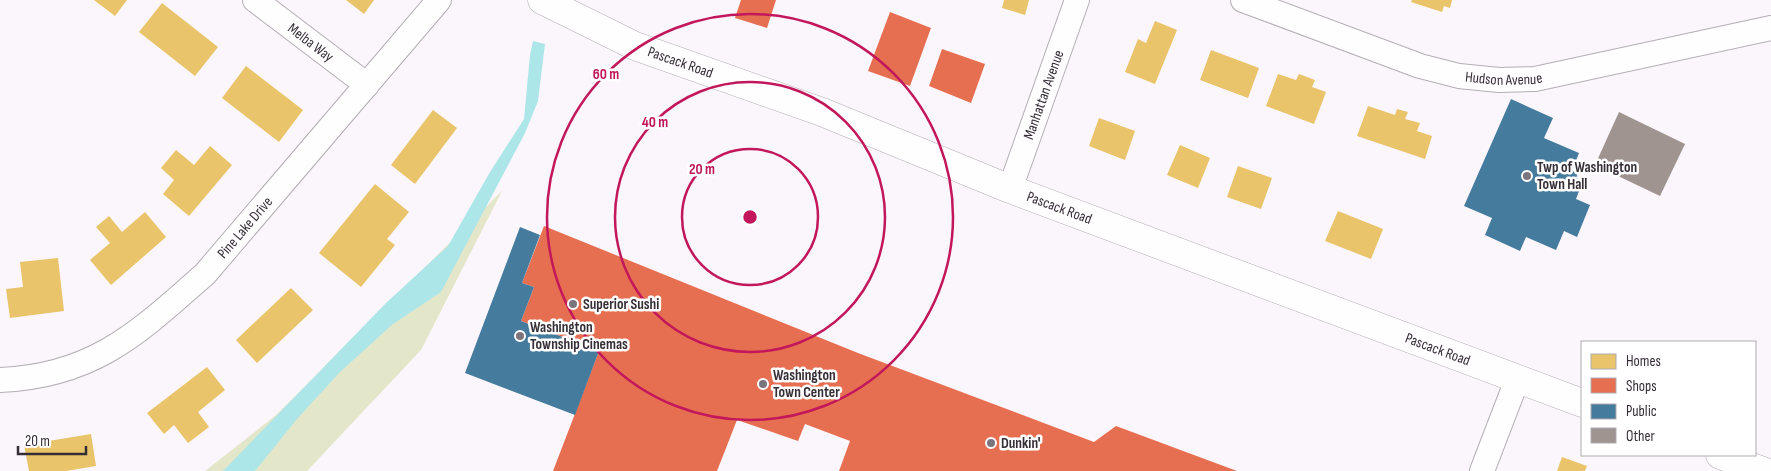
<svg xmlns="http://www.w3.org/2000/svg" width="1771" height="471" viewBox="0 0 1771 471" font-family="'Sofia Sans Condensed',sans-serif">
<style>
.green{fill:#e4e6c9}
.water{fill:#ade6e8}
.homes{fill:#e9c46a}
.shops{fill:#e76f51}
.public{fill:#457b9d}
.building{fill:#9f9490}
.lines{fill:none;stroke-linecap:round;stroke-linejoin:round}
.minor-casing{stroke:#b4aeb5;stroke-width:26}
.tertiary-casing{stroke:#b4aeb5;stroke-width:29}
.minor{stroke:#fefeff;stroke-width:24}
.tertiary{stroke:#fefeff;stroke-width:28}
.ring{fill:none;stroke:#c2185b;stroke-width:2.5}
.poi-dot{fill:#7b747c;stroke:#fff;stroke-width:2}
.labels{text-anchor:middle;stroke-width:5;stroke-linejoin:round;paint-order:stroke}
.street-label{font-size:15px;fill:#362e37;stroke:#fff}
.poi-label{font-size:15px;font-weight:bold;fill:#362e37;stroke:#fff;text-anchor:start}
.centre{fill:#c2185b;stroke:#fff;stroke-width:2.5}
.ring-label{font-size:15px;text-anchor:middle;font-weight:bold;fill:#c2185b;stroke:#fff;stroke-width:5;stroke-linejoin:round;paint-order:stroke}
</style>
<rect width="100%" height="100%" fill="#fbf6fc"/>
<polygon class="green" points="502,191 421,350 307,471 205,471 275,416"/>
<polygon class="water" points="533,41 545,44 538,101 525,133 441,292 393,324 340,372 297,419 255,471 223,471 386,303 448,246 490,172 524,119 530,55"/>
<g class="homes">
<polygon points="94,0 127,0 115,16"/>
<polygon points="346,0 374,0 364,14"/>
<polygon points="1004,0 1029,0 1025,15 1002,8"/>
<polygon points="1412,0 1452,0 1450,8 1444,6 1442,12 1411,2"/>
<polygon points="162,3 218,47 195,76 139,32"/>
<polygon points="1155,21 1177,30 1155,84 1125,72 1138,39 1146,43"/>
<polygon points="1211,50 1259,68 1248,98 1200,80"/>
<polygon points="246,66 303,110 279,142 222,98"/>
<polygon points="1278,74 1296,80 1299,74 1315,80 1312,87 1326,92 1314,124 1266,106"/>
<polygon points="1368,106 1395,115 1397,109 1408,112 1405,119 1420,123 1417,131 1432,136 1425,159 1357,136"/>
<polygon points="433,110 457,128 415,184 391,165"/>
<polygon points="1099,118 1135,131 1125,160 1089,146"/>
<polygon points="1180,145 1210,158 1198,188 1167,175"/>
<polygon points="210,146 232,165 189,216 163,194 174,180 161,168 176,150 194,165"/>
<polygon points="1238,166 1272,178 1261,209 1227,197"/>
<polygon points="375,184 409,212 387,239 395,245 361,287 319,253"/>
<polygon points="1338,211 1383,229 1371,259 1325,241"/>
<polygon points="145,212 166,237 111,285 90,260 110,243 96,227 109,216 122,232"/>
<polygon points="58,258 64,311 10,318 6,289 23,287 20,262"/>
<polygon points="291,288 313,310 257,363 236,340"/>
<polygon points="207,367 225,390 198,412 209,427 188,443 174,425 164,434 147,413"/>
<polygon points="91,434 96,466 66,471 29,471 24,445"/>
<polygon points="1562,457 1587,466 1585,471 1557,471"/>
</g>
<g class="shops">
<polygon points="741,0 776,0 767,28 735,18"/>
<polygon points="890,12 931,28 910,86 868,71"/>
<polygon points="942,49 985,64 971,103 929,86"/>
<polygon points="544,226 858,353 1094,442 1116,426 1237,471 839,471 850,441 805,424 798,441 737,420 717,471 553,471 599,351 521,321 534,287 522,283"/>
</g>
<g class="public">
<polygon points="1511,99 1553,118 1544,138 1579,153 1572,171 1578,173 1576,178 1583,181 1576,199 1590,205 1577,237 1564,231 1556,250 1526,237 1520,251 1485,235 1492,218 1464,206"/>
<polygon points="520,227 540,235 522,283 534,287 521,321 599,351 575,415 465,373"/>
</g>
<polygon class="building" points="1619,112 1685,144 1660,196 1595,165"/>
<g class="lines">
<g class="minor-casing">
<g id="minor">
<path id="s1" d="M 255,0 L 367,85"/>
<path id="s2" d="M 1243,0 L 1420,66 L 1459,76 L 1499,80 L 1535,79 L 1771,28"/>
<path id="s3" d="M 1010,189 L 1077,0"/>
<path id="s4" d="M 0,380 C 94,376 138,333 205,274 L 439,0"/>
<polyline points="1482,471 1517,380"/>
</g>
</g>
<g class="tertiary-casing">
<g id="tertiary">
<path id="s5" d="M 542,0 L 635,46 L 822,112 L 1010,189 L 1582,403"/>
<polyline points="1720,455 1763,471"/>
</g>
</g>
<use href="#minor" class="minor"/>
<use href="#tertiary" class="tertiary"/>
</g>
<g class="ring">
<circle cx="750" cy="217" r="68"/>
<circle cx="750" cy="217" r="135"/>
<circle cx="750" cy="217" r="203"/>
</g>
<g class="poi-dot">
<circle cx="1527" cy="176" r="5"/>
<circle cx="573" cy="304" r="5"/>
<circle cx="520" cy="336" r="5"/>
<circle cx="763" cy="384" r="5"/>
<circle cx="991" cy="443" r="5"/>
</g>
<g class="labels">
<g class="street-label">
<text dy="5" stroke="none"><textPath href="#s1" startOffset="70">Melba Way</textPath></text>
<text dy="5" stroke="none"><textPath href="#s5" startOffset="152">Pascack Road</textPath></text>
<text dy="5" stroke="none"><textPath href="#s2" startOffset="274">Hudson Avenue</textPath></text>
<text dy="5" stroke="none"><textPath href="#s3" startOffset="100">Manhattan Avenue</textPath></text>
<text dy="5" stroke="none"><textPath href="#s5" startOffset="558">Pascack Road</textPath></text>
<text dy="5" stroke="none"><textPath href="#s4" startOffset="298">Pine Lake Drive</textPath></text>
<text dy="5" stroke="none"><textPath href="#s5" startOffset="962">Pascack Road</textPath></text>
</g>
<g class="poi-label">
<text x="1537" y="172">Twp of Washington<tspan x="1537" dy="17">Town Hall</tspan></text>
<text x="583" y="309">Superior Sushi</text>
<text x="530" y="332">Washington<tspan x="530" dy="17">Township Cinemas</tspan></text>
<text x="773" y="380">Washington<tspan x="773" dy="17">Town Center</tspan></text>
<text x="1001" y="448">Dunkin'</text>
</g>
</g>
<circle cx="750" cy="217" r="8" class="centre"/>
<g class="ring-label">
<text x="606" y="79">60 m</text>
<text x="655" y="127">40 m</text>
<text x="702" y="174">20 m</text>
</g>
<rect x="1581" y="341" width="175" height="115" fill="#ffffff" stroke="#afabaf"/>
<rect x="1591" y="354" width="25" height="15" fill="#e9c46a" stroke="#afabaf"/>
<text x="1626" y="366" font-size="15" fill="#362e37">Homes</text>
<rect x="1591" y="378" width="25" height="15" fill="#e76f51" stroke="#afabaf"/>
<text x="1626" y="391" font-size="15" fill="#362e37">Shops</text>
<rect x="1591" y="404" width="25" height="15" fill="#457b9d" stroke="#afabaf"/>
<text x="1626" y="416" font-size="15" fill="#362e37">Public</text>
<rect x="1591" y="428" width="25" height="15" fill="#9f9490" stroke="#afabaf"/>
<text x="1626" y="441" font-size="15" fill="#362e37">Other</text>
<path d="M18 446v8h68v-8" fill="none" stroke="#362e37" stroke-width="2.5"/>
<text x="25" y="446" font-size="15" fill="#362e37" stroke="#ffffff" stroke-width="4" paint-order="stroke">20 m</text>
</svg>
